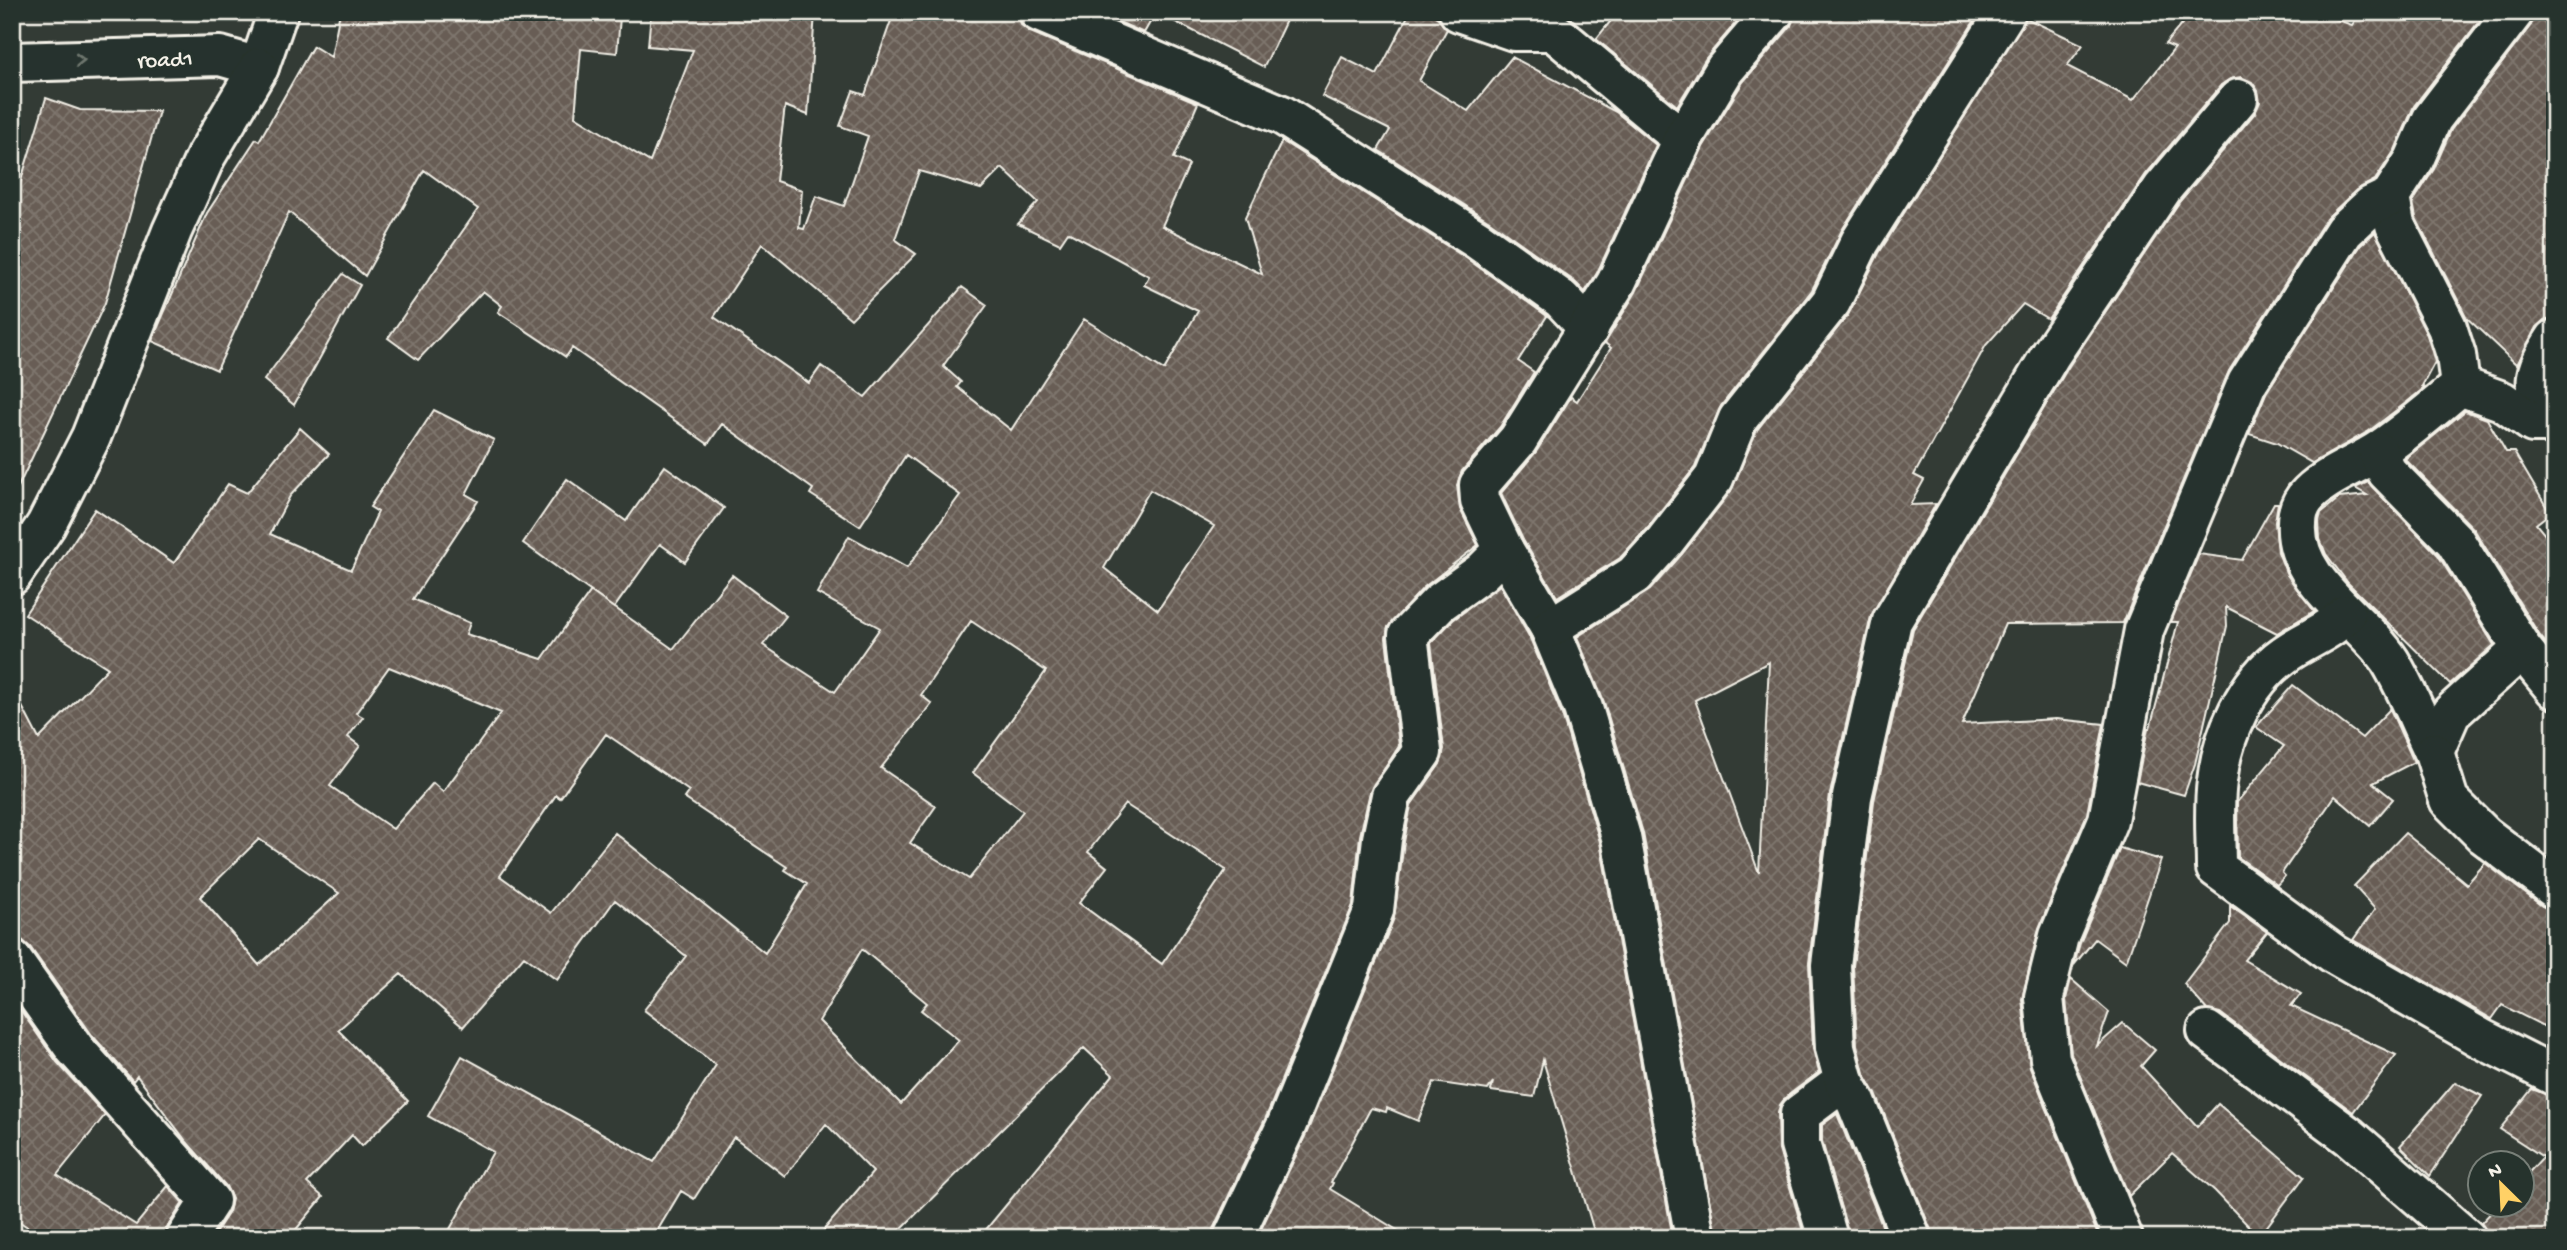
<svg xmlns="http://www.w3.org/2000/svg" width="2567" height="1250" viewBox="0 0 2567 1250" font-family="'Gochi Hand',sans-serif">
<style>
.building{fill:url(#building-cross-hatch);stroke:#f4f1e8;stroke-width:2;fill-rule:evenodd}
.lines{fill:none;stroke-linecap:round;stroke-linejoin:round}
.minor-casing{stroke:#f4f1e8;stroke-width:44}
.minor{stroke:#26332d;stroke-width:38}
.oneway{stroke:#6e766e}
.labels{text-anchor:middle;stroke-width:7;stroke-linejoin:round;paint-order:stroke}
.street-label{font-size:23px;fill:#f4f1e8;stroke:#26332d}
</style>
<defs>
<pattern id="building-cross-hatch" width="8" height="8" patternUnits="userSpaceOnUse" patternTransform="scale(1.75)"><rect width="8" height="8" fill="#685d55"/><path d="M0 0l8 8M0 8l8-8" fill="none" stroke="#7e756d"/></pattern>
</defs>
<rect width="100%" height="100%" fill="#333b35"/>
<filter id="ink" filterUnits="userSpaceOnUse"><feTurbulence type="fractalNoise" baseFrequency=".0143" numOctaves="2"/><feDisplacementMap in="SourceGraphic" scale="14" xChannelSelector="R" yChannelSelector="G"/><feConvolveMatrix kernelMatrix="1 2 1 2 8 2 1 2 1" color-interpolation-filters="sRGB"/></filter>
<g filter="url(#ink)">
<g class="building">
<path d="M 340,12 L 574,12 L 620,17 L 617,53 L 581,49 L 575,116 L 650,162 L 693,50 L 648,46 L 651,12 L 815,12 L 808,115 L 785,106 L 776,181 L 802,190 L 799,228 L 804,229 L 816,196 L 844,206 L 868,136 L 840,126 L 853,91 L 865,95 L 894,12 L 1018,12 L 1021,25 L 1030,32 L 1198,103 L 1174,158 L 1189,165 L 1162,226 L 1262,274 L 1245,218 L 1282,141 L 1466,258 L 1547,316 L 1518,361 L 1534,372 L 1500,427 L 1462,471 L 1457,485 L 1460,509 L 1478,545 L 1423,588 L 1388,627 L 1386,638 L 1399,746 L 1370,792 L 1360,836 L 1353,905 L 1267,1115 L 1213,1229 L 1211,1238 L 979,1238 L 1113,1075 L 1084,1048 L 892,1238 L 817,1238 L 873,1172 L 826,1124 L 785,1176 L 734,1137 L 694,1199 L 681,1191 L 653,1238 L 445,1238 L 493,1152 L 428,1116 L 462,1056 L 654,1162 L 716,1065 L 644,1010 L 686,956 L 615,900 L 557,980 L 524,956 L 463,1027 L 401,974 L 338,1030 L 408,1101 L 362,1146 L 352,1135 L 307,1183 L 323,1197 L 289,1238 L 212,1238 L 229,1212 L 232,1199 L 226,1186 L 186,1141 L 137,1076 L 133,1081 L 92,1035 L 30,947 L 22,940 L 12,939 L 12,687 L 39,739 L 108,668 L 25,614 L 95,509 L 174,563 L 228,484 L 247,493 L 300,428 L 329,454 L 290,496 L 270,534 L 351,570 L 378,512 L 370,507 L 434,410 L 494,440 L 466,494 L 478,501 L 413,599 L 470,623 L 466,634 L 542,659 L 591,591 L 673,649 L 732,575 L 786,616 L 763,645 L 835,692 L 880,628 L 817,593 L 849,536 L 907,568 L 960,495 L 906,455 L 860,526 L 810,494 L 813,489 L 722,424 L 708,444 L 572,348 L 566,357 L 498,312 L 502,306 L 483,291 L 418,360 L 388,338 L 478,209 L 424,170 L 365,276 L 289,212 L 217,370 L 152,341 L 207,213 L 256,139 L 259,141 L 313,46 L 331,57 ZM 1002,168 L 1038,202 L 1018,224 L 1060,244 L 1068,232 L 1149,276 L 1144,285 L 1198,311 L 1164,370 L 1084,319 L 1011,430 L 957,387 L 961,382 L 943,366 L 987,305 L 962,287 L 865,397 L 821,366 L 809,383 L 714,317 L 762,244 L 851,319 L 916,254 L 895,239 L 919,171 L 981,189 ZM 1150,490 L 1214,526 L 1158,610 L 1104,568 ZM 971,621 L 1046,671 L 973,773 L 1023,811 L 969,879 L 910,843 L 936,806 L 881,768 L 932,704 L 921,695 ZM 389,667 L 501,713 L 443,792 L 433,783 L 393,829 L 330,786 L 360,746 L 348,737 L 363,717 L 356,713 ZM 606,734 L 689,791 L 684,798 L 787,867 L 785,870 L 807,884 L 765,953 L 615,833 L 551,913 L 500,876 L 556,795 L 560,798 ZM 1125,804 L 1226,870 L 1162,964 L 1079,903 L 1107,867 L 1088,852 ZM 259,839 L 339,893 L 259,965 L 200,897 ZM 862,949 L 927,1003 L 921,1010 L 959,1040 L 901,1104 L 819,1021 Z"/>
<polygon points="1096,12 1156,12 1144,33"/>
<polygon points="1156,12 1290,12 1264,67"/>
<polygon points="1410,12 1428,12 1438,18 1447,29 1419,81 1468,111 1512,57 1616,112 1656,145 1597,273 1585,292 1574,281 1491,222 1378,150 1390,130 1322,96 1342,57 1377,75"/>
<polygon points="1618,12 1745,12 1706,58 1677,106 1596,39"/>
<polygon points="1795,12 1980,12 1842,230 1812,290 1721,406 1695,467 1648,527 1620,558 1557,597 1523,540 1501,493 1536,452 1571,397 1577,401 1611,348 1605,343 1636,292 1703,147 1743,82 1791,26"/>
<path d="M 2192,12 L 2315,12 L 2352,25 L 2361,12 L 2486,12 L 2414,106 L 2395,150 L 2375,180 L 2356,190 L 2326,219 L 2229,371 L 2123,623 L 2005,624 L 1962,724 L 2056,719 L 2104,724 L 2087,814 L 2039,928 L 2022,999 L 2030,1067 L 2099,1238 L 1932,1238 L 1931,1230 L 1876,1094 L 1864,1073 L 1857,1045 L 1853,966 L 1874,801 L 1913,629 L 2069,366 L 2180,201 L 2255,113 L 2260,102 L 2258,91 L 2252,82 L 2241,77 L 2230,79 L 2221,85 L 2146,174 L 2048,319 L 2023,304 L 1986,345 L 1914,475 L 1924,480 L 1910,505 L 1936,504 L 1871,616 L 1830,794 L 1809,963 L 1813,1049 L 1819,1072 L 1786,1097 L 1780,1105 L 1778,1113 L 1779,1150 L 1805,1238 L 1716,1238 L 1643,833 L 1604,702 L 1577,637 L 1650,590 L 1682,554 L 1731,491 L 1757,430 L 1848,315 L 1879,253 L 2026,18 L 2083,45 L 2067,66 L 2133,100 L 2175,48 L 2165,44 ZM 1769,662 L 1759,873 L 1695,700 Z"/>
<polygon points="2535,12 2555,12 2555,317 2544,320 2536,327 2517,365 2467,318 2416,218 2413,202 2434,169 2451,130 2531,25"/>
<polygon points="46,98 80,110 159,111 105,303 12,500 12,210"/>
<polygon points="2375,232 2427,335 2435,362 2422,386 2424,388 2407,402 2369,431 2312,463 2277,443 2249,434 2266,393 2361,245"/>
<polygon points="343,274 360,285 294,405 264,380"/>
<polygon points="2465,411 2487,419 2506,452 2514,452 2550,513 2536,524 2555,547 2555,654 2540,636 2474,529 2405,459"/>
<polygon points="665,466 724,508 685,562 660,544 614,608 523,543 567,479 626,521"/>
<polygon points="2368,482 2438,555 2494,645 2450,684 2348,583 2326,554 2320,539 2319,521 2321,513 2339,498 2367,495 2355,488"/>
<polygon points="2274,503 2278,503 2275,522 2278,552 2287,575 2314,611 2277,633 2226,607 2227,626 2195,764 2184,795 2137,782 2148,728 2150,728 2178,622 2171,622 2199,554 2242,560"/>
<polygon points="1500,585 1530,638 1562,715 1600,842 1673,1238 1596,1238 1543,1060 1534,1097 1491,1091 1493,1082 1488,1090 1434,1082 1418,1121 1387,1108 1386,1112 1371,1108 1331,1182 1333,1183 1330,1189 1410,1238 1257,1238 1307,1132 1394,918 1404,842 1411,805 1440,764 1444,749 1431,643 1453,620"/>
<polygon points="2293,685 2362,738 2390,709 2414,762 2373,783 2393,799 2370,826 2335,796 2282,873 2285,876 2277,885 2238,857 2237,802 2284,746 2256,727"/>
<polygon points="2405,833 2467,884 2485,863 2542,906 2555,910 2555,1032 2502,1005 2492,1019 2353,940 2375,909 2354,886"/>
<polygon points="2120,848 2161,860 2126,962 2095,939 2074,965 2080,943"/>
<polygon points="2230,906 2267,932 2244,960 2301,994 2291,1006 2396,1055 2353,1112 2220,1013 2207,1010 2184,984 2230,923"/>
<polygon points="2071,979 2109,1012 2097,1046 2123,1023 2155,1050 2141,1066 2197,1127 2218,1104 2304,1177 2259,1237 2215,1191 2172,1153 2129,1196 2071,1054 2066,999"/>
<polygon points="12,998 57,1062 105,1115 57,1175 136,1225 168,1186 183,1203 168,1226 164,1238 45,1238 12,1217"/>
<polygon points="2455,1082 2482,1096 2430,1176 2400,1146"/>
<polygon points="2532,1089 2555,1098 2555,1238 2487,1238 2486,1230 2481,1223 2498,1205 2522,1205 2522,1180 2543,1157 2500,1129"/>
<polygon points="1837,1114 1887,1238 1849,1238 1822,1141 1822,1125"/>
</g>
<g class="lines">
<g class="minor-casing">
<g id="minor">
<polyline points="1039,12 1282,115 1478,240 1561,299 1589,329"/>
<polyline points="1459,12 1514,31 1553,31 1668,127 1684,137"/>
<polyline points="12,62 220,56 259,67 278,12"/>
<polyline points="2390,197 2395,225 2447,327 2456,355 2460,386"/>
<path d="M 2552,423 C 2530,386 2532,374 2555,339"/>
<path d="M 2555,427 L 2552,423 L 2533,423 L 2502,401 L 2460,386 C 2434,408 2409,430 2381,449 C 2358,465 2323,476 2305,498 C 2299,506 2297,514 2297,523 C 2293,582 2362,618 2390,661 C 2407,689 2420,723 2434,752 L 2451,713 L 2522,649 L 2555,689"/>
<polyline points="2378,452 2387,472 2455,541 2522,649"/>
<polyline points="1504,550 1550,628 1583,708 1621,837 1695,1238"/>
<polyline points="12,575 46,525 91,437 172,231 206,156 259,67"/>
<path d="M 2346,614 C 2328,633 2304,640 2284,655 C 2246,682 2222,736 2217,781 C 2213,809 2216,839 2216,868 L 2334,954 L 2482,1039 L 2555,1076"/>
<polyline points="1550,628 1634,575 1665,541 1714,478 1738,419 1831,302 1860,242 2006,12"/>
<polyline points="2434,752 2449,800 2484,835 2555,889"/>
<polyline points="12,960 75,1049 210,1201 186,1238"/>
<polyline points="2207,1031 2350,1137 2466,1238"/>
<polyline points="1233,1238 1287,1124 1374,910 1382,839 1391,796 1422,752 1408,635 1439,603 1482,572 1504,550 1480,500 1479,485 1518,440 1616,283 1684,137 1725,69 1774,12"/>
<polyline points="1828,1238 1800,1144 1800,1114 1844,1081"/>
<polyline points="1911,1238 1856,1102 1844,1081 1835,1048 1831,965 1852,797 1892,621 2051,354 2163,188 2238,99"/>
<polyline points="2123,1238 2050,1059 2044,997 2059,936 2108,820 2144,630 2247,383 2344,231 2371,206 2390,197 2414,160 2432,119 2514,12"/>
</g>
</g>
<use href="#minor" class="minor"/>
</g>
<defs><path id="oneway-chevron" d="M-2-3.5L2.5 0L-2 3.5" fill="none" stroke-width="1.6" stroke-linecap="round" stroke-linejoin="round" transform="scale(1.75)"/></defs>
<use class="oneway" href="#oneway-chevron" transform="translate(80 60) rotate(-2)"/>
</g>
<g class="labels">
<g class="street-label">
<text transform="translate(165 58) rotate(-2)" y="8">road1</text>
</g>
</g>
<rect width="2567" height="1250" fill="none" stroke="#26332d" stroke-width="42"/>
<rect x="21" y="21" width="2525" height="1208" fill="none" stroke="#f4f1e8" stroke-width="2.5" filter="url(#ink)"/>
<g transform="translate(2501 1184) rotate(336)"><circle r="33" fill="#26332d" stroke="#787f78" stroke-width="2"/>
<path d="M0-5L12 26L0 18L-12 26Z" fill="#ffd166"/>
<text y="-10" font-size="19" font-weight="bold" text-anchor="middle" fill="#f4f1e8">N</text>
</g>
</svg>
